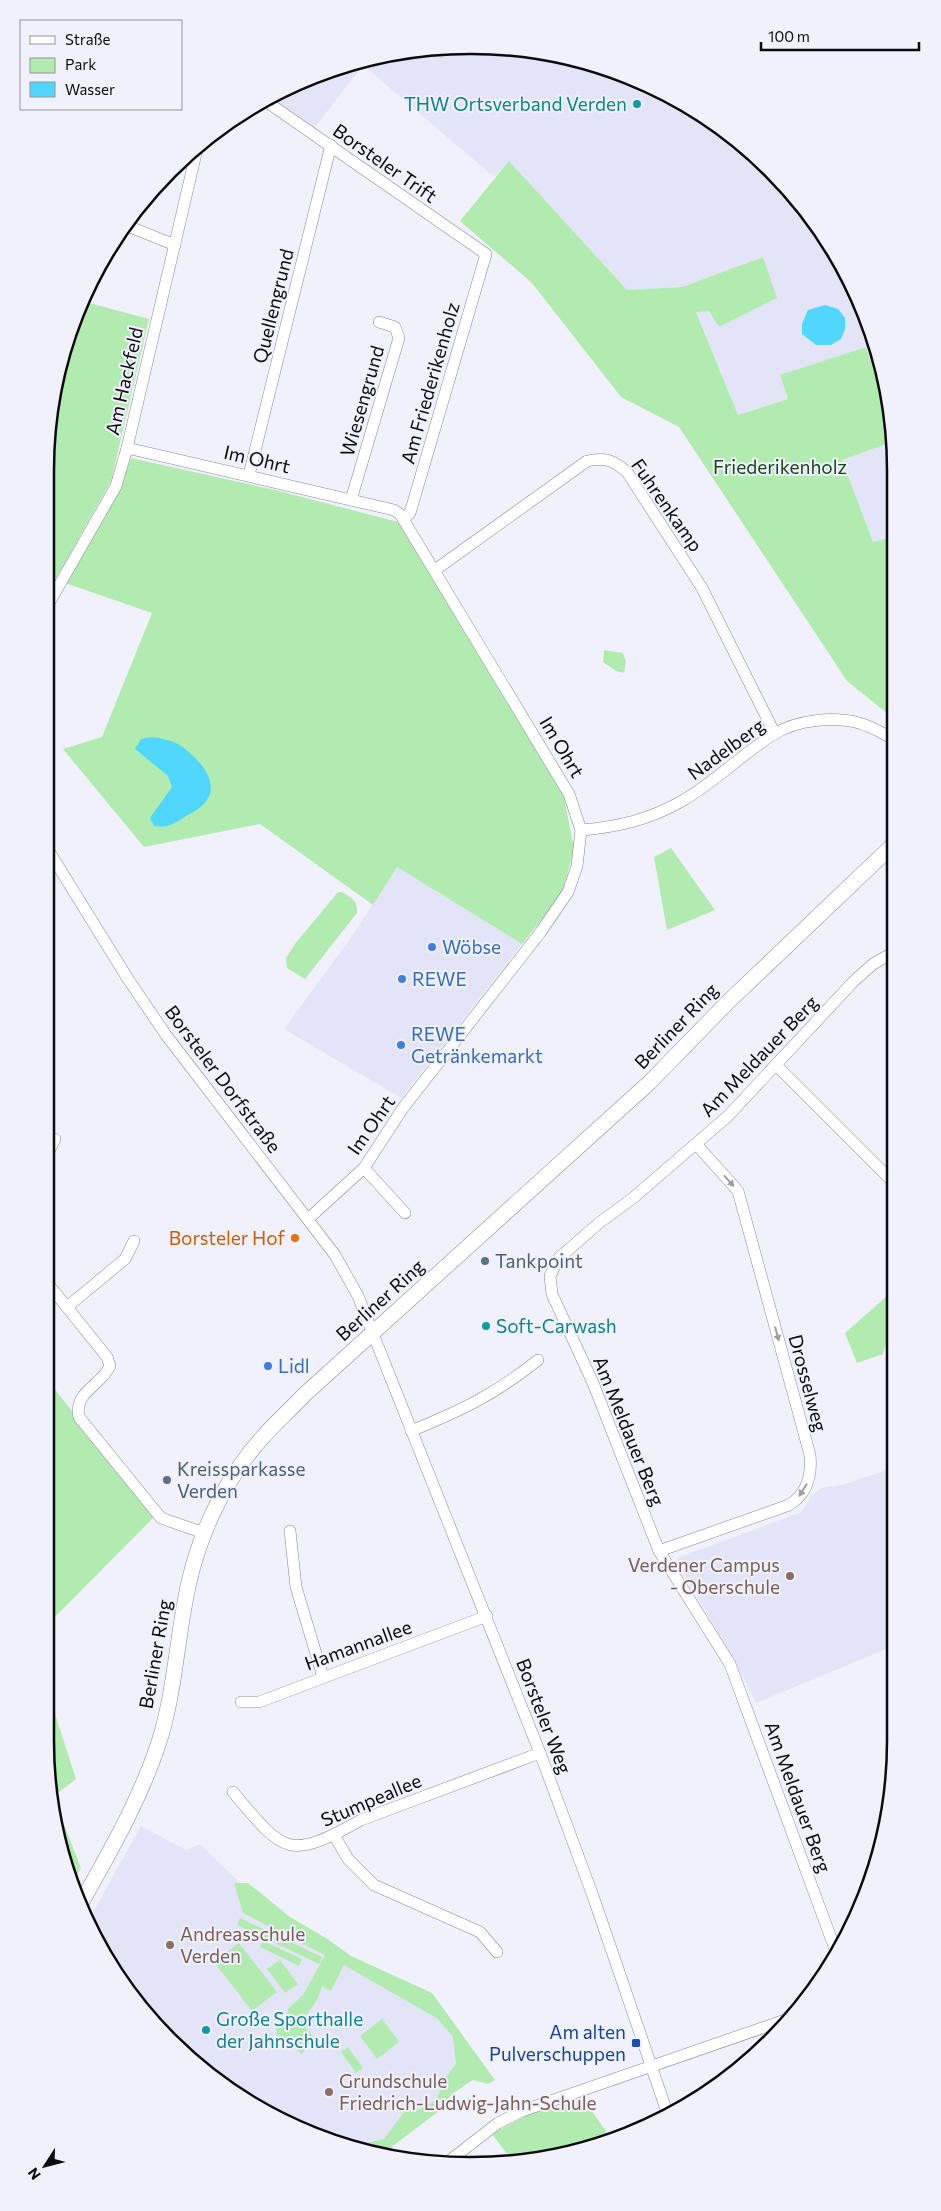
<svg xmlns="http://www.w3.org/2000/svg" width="941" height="2211" viewBox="0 0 941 2211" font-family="Commissioner,sans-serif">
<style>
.built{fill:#e3e4f7}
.green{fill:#b2ebaf}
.water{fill:#51d7fe}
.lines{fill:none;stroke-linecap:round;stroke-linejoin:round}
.street-casing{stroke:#888893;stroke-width:12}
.secondary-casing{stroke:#888893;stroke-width:16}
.street{stroke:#fff;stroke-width:11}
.secondary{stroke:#fff;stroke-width:15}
.oneway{fill:#9d9d9f}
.culture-dot{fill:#0f9aa8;stroke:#f0f1fd;stroke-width:2}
.shop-dot{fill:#3f7fe0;stroke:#f0f1fd;stroke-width:2}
.food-dot{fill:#e8710a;stroke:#f0f1fd;stroke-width:2}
.service-dot{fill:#5c6f8a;stroke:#f0f1fd;stroke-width:2}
.education-dot{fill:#8d6e63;stroke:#f0f1fd;stroke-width:2}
.transit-dot{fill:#1a4fb4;stroke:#f0f1fd;stroke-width:2}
.labels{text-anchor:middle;stroke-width:4;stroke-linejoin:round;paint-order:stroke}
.culture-label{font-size:19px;fill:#0d838f;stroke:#f0f1fd;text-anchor:start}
.street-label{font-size:19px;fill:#0b0b0f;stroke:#f0f1fd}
.park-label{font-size:19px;fill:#154616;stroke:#f0f1fd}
.shop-label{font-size:19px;fill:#366cbe;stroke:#f0f1fd;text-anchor:start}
.food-label{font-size:19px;fill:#c56008;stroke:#f0f1fd;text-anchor:end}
.service-label{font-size:19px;fill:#4e5e75;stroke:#f0f1fd;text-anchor:start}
.education-label{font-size:19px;fill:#785e54;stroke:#f0f1fd;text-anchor:start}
.transit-label{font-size:19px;fill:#164399;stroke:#f0f1fd;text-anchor:end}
.rim{fill:none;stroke:#0b0b0f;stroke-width:2.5}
</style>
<rect width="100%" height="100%" fill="#f0f1fd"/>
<g class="built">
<polygon points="442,46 526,49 607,67 707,117 791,190 852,283 892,415 892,427 866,347 780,375 788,399 738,415 696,311 709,310 763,257 682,287 627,290 509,162 494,177 363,65 312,131 269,97 282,89 360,60"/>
<polygon points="892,442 893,537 873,542 842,460"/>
<polygon points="397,867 522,944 401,1098 284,1029 350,939"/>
<polygon points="887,1470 895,1495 896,1645 756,1703 735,1661 676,1561 680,1557 802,1512 811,1496 821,1488 842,1485"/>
<polygon points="141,1826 186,1850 200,1844 247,1890 318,1940 366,1963 421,2000 458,2034 455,2084 395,2139 367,2151 334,2144 258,2109 150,2021 102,1953 88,1921"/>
</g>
<g class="green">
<polygon points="509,161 627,290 682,287 763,257 777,298 719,327 709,311 696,312 738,415 788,399 780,375 866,347 892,427 892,442 842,460 873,542 893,537 893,718 847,681 679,427 621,397 532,283 460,221"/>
<polygon points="82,301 149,319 111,481 49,591 45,589 45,470 67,334"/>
<polygon points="131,458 279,491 398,522 564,797 574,849 562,894 522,944 397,867 373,905 260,824 144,847 63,749 102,737 152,613 65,583 122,483"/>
<polygon points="604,650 623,653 626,662 624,673 616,671 603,662"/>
<polygon points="671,848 715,910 667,930 654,857"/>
<path d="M 338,892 L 342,892 C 352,898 358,901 357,913 L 305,979 L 287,968 L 286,958 L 295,944 Z"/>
<polygon points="895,1289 895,1310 883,1354 857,1363 845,1333"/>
<polygon points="45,1377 137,1493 153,1518 45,1627"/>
<polygon points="45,1700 53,1708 76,1779 54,1796 45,1740"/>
<polygon points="57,1814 60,1814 81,1868 71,1885 68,1878"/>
<polygon points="234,1883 248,1883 290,1917 326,1938 351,1956 432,1993 495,2080 488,2084 473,2080 452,2094 439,2111 385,2152 376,2153 359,2149 371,2142 384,2139 404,2112 420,2109 436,2100 446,2077 456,2064 453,2037 438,2019 344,1965 331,1991 322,1986 318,1998 299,2026 285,2023 288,2009 303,1995 325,1955 243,1913"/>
<polygon points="240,1918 322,1957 319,1964 237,1925"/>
<polygon points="263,1941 302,1959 299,1966 260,1947"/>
<polygon points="239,1943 277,1992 252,2011 214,1962"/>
<polygon points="280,1960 298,1984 285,1993 267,1969"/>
<polygon points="284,2019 284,2024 299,2026 302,2024 308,2025 306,2029 317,2040 315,2045 313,2042 301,2054 291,2042 277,2036 276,2026"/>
<polygon points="382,2019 399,2042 377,2059 360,2036"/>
<polygon points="348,2047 363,2068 356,2073 341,2052"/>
<polygon points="584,2100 612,2140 554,2158 511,2159 492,2134 533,2112"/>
</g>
<g class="water">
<polygon points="825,305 838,309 845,318 845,329 841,339 831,345 816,345 802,334 802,324 808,310"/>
<path d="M 152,737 C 161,738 170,740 178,744 C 194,754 221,780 207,800 C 202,808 193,812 186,816 C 176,823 166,829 154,826 L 150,818 L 172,787 L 168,776 L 135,749 L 141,739 Z"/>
</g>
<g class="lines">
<g class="street-casing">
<g id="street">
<polyline points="264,100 486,254 410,513 404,519"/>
<polyline points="125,225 175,245"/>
<polyline points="127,448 394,510 400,514 569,794 581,830 577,866 568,892 540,933 403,1108 364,1168 308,1219"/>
<polyline points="249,475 331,145"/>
<polyline points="351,500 399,338 395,327 379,322"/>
<path d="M 435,570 L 587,461 C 605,457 613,460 627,472 L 702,588 L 775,734"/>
<polyline points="45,610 116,486 127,448 198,145"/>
<path d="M 581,830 C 617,827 649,820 682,801 C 715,782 742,754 774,734 C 797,720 833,716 859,723 C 871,726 882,733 893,739"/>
<polyline points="45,845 128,979 166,1035 335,1255 358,1296 540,1753 593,1896 668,2115"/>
<polyline points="776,1065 894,1183"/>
<polyline points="45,1159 55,1139"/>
<polyline points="364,1168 405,1213"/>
<path d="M 45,1280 L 107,1357 L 110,1366 C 100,1387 74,1391 79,1417 L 161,1518 L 204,1533"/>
<polyline points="67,1307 125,1259 134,1241"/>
<path d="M 411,1431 C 462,1410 494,1395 538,1360"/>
<polyline points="290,1531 296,1587 323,1677"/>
<path d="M 659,1551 L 789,1505 C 807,1494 812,1475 810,1455 L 738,1191 L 696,1144"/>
<polyline points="241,1702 259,1702 487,1616"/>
<path d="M 233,1792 C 284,1853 288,1861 361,1820 L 540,1753"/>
<polyline points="334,1835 348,1859 374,1885 480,1932 497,1952"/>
<polyline points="835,1949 730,1664 659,1551 593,1383 552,1294 550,1276 559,1258 599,1223 633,1198 728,1116 854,981 873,964 894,952"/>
<polyline points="449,2161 498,2123 522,2111 788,2019"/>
</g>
</g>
<g class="secondary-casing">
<path id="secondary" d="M 80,1905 C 109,1853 139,1802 158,1745 C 175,1695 177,1634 189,1582 C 201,1530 226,1478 262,1438 C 275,1423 290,1410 304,1395 L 650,1082 L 728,1002 L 894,844"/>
</g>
<use href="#street" class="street"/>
<use href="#secondary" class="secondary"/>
</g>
<defs><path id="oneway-solid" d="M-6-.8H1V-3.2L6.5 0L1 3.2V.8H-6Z" transform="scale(1.25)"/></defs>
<g class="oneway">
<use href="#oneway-solid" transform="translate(729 1181) rotate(48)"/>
<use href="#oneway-solid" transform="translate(777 1334) rotate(75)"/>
<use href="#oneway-solid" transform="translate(803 1490) rotate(122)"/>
</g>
<g class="culture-dot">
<circle cx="637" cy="104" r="5"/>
<circle cx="486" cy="1326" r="5"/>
<circle cx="206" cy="2030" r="5"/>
</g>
<g class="shop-dot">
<circle cx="432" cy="947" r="5"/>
<circle cx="402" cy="979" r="5"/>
<circle cx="401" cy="1045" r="5"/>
<circle cx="268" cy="1366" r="5"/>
</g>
<circle class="food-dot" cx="295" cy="1238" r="5"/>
<g class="service-dot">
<circle cx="485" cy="1261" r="5"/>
<circle cx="167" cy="1480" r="5"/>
</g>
<g class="education-dot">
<circle cx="790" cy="1576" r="5"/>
<circle cx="170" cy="1945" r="5"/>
<circle cx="329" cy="2092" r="5"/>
</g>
<rect class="transit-dot" x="631" y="2038" width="10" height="10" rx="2.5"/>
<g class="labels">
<g class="culture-label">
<text x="627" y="111" text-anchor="end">THW Ortsverband Verden</text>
<text x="496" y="1333">Soft-Carwash</text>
<text x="216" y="2026">Große Sporthalle<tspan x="216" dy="22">der Jahnschule</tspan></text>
</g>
<g class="street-label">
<text transform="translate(385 163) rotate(35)" y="7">Borsteler Trift</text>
<text transform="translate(273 306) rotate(-76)" y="7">Quellengrund</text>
<text transform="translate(124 381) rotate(-77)" y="7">Am Hackfeld</text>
<text transform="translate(430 383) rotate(-74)" y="7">Am Friederikenholz</text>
<text transform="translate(362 401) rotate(-74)" y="7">Wiesengrund</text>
<text transform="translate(257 459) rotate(13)" y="7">Im Ohrt</text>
<text transform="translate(667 505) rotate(55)" y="7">Fuhrenkamp</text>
<text transform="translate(562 747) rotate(59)" y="7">Im Ohrt</text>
<text transform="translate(726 749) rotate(-36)" y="7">Nadelberg</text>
<text transform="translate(676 1026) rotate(-46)" y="7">Berliner Ring</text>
<text transform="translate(759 1056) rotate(-46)" y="7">Am Meldauer Berg</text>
<text transform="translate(223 1079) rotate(53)" y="7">Borsteler Dorfstraße</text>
<text transform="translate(371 1125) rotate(-55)" y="7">Im Ohrt</text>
<text transform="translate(380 1300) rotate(-42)" y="7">Berliner Ring</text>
<text transform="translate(808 1383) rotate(75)" y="7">Drosselweg</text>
<text transform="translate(629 1431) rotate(68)" y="7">Am Meldauer Berg</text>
<text transform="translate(358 1645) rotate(-20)" y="7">Hamannallee</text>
<text transform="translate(155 1654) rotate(-80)" y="7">Berliner Ring</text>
<text transform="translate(544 1716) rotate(69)" y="7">Borsteler Weg</text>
<text transform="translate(798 1797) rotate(70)" y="7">Am Meldauer Berg</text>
<text transform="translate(371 1800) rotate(-23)" y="7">Stumpeallee</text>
</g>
<g class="park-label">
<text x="780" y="474">Friederikenholz</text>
</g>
<g class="shop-label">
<text x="442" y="954">Wöbse</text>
<text x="412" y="986">REWE</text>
<text x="411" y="1041">REWE<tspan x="411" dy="22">Getränkemarkt</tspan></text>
<text x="278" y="1373">Lidl</text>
</g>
<g class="food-label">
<text x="285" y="1245">Borsteler Hof</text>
</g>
<g class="service-label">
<text x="495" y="1268">Tankpoint</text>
<text x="177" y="1476">Kreissparkasse<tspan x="177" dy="22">Verden</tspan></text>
</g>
<g class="education-label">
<text x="780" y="1572" text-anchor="end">Verdener Campus<tspan x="780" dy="22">- Oberschule</tspan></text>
<text x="180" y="1941">Andreasschule<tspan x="180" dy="22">Verden</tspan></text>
<text x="339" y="2088">Grundschule<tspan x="339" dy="22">Friedrich-Ludwig-Jahn-Schule</tspan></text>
</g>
<g class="transit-label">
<text x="626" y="2039">Am alten<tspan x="626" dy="22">Pulverschuppen</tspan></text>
</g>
</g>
<path d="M0 0H941V2211H0ZM470 54H471A416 416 0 0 1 887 470V1741A416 416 0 0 1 471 2157H470A416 416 0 0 1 54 1741V470A416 416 0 0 1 470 54Z" fill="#f0f1fd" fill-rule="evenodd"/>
<path class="rim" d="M470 54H471A416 416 0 0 1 887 470V1741A416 416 0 0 1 471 2157H470A416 416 0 0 1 54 1741V470A416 416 0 0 1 470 54Z"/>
<rect x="20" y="20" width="162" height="90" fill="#f0f1fd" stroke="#94959e"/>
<rect x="30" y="36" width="25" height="8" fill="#ffffff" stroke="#94959e"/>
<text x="65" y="45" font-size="15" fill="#0b0b0f">Straße</text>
<rect x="30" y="58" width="25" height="15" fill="#b2ebaf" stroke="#94959e"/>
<text x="65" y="70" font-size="15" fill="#0b0b0f">Park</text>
<rect x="30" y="82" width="25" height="15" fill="#51d7fe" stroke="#94959e"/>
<text x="65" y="95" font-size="15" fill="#0b0b0f">Wasser</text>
<g transform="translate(45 2166) rotate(234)" stroke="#f0f1fd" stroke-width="4" paint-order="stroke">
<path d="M0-4L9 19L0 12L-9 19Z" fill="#0b0b0f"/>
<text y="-8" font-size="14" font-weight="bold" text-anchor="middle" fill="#0b0b0f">N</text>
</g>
<path d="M761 42v8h158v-8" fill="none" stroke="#0b0b0f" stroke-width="2.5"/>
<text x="768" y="42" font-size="15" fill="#0b0b0f" stroke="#f0f1fd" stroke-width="4" paint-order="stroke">100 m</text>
</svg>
